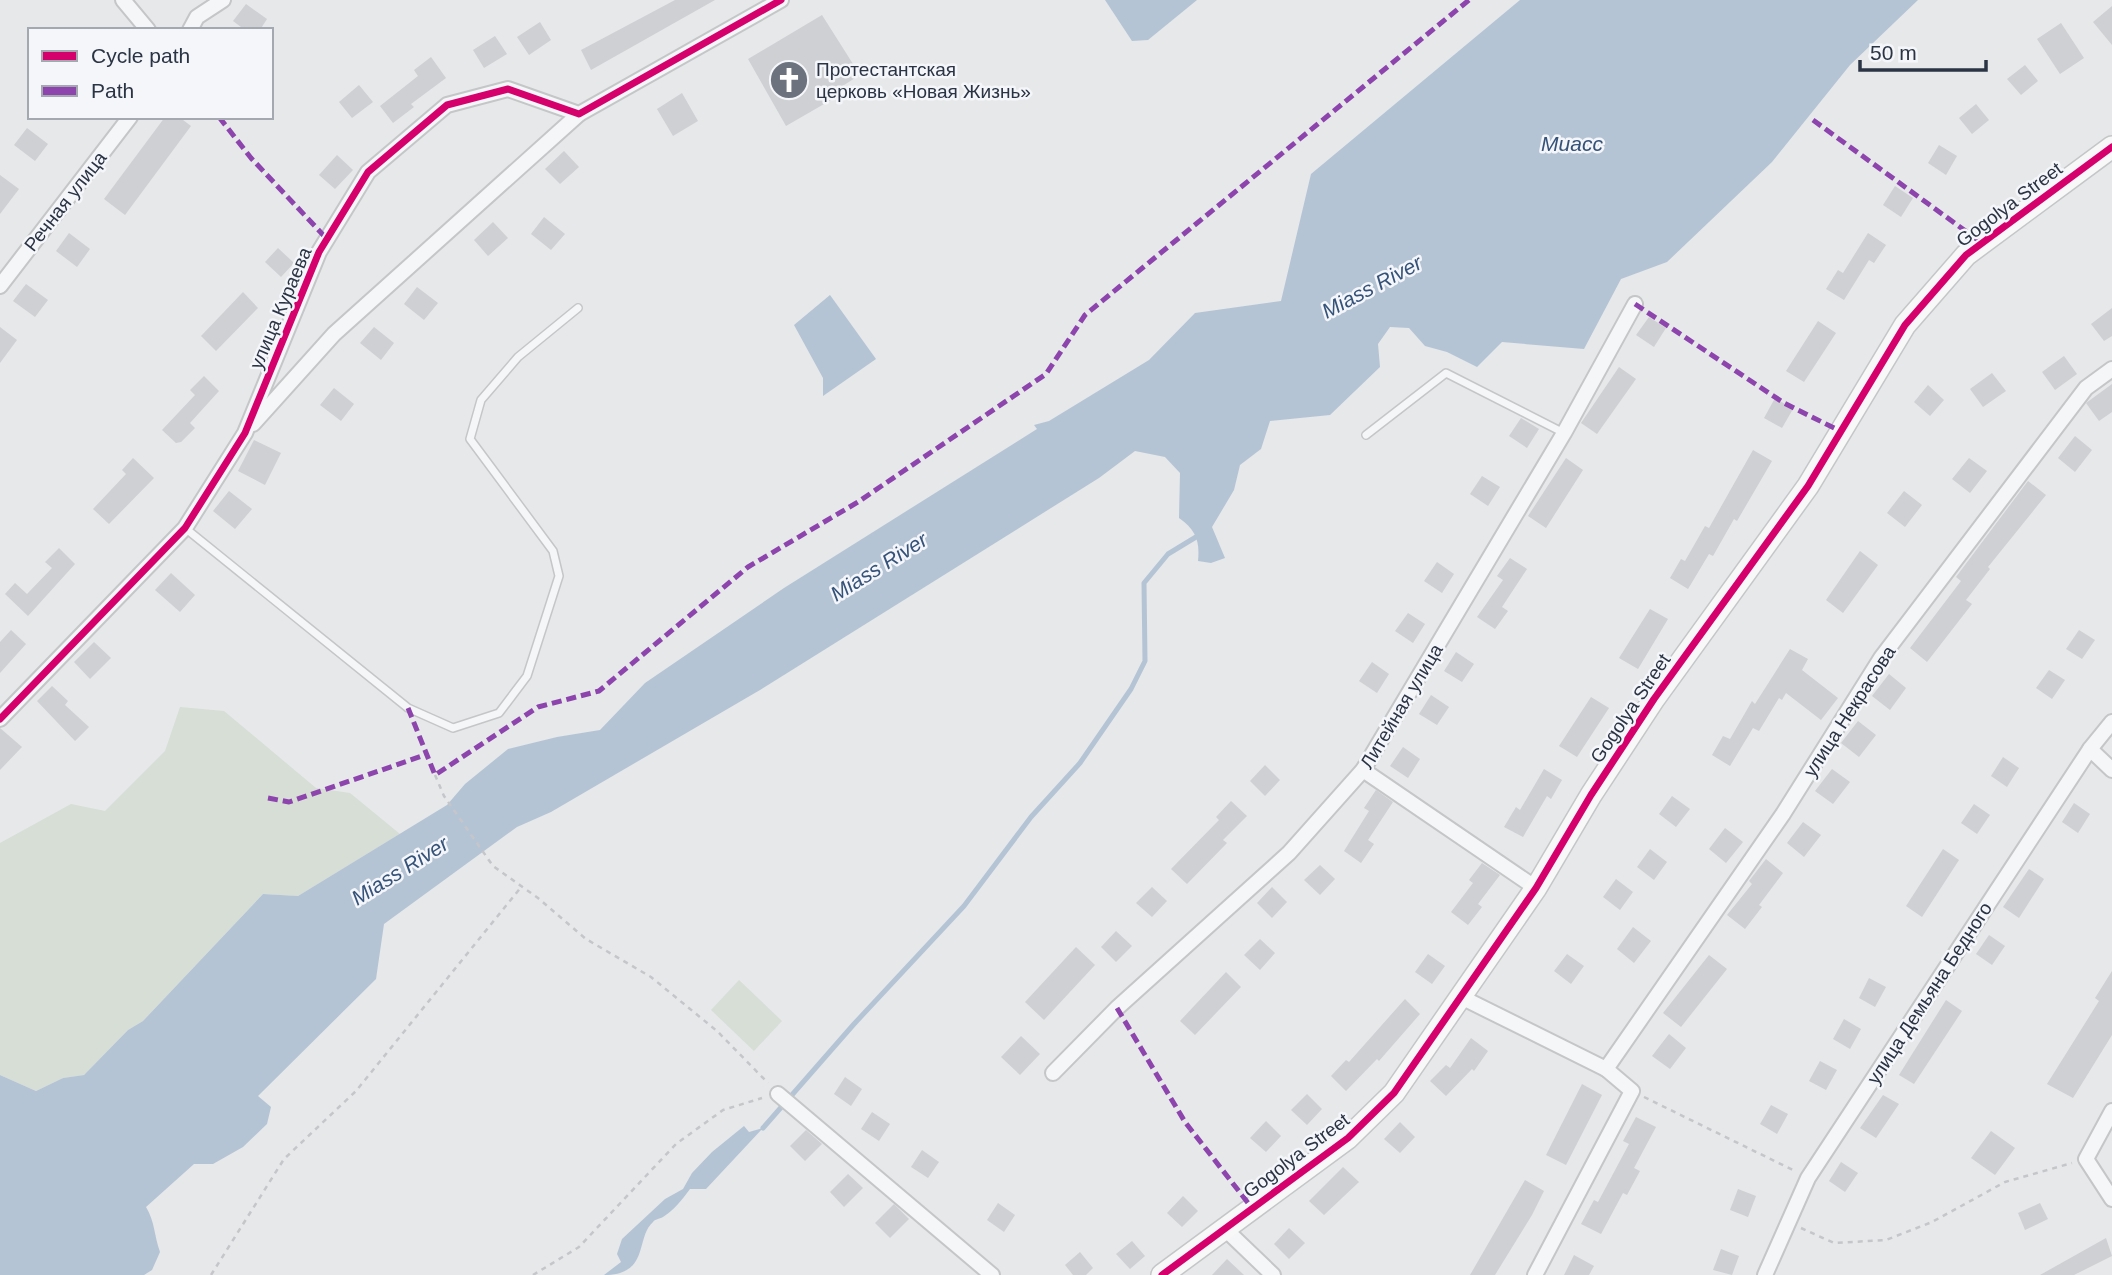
<svg xmlns="http://www.w3.org/2000/svg" width="2112" height="1275" viewBox="0 0 2112 1275" font-family="Arial,sans-serif">
<style>
.green{fill:#d6ded6}
.water{fill:#b4c4d5}
.lines{fill:none;stroke-linecap:round;stroke-linejoin:round}
.stream{stroke:#b4c4d5;stroke-width:5}
.building{fill:#ced0d3}
.lane-casing{stroke:#c4c6c8;stroke-width:10}
.street-casing{stroke:#c4c6c8;stroke-width:18}
.secondary-casing{stroke:#c4c6c8;stroke-width:24}
.path{stroke:#c5c6ca;stroke-width:2.5;stroke-dasharray:5 5;stroke-linecap:butt}
.lane{stroke:#f5f6f7;stroke-width:7}
.street{stroke:#f5f6f7;stroke-width:14}
.secondary{stroke:#f8f8f8;stroke-width:21}
.quiet{stroke:#8e44ad;stroke-width:5;stroke-dasharray:10 5;stroke-linecap:butt}
.cycleway-casing{stroke:#f4f6f9;stroke-width:11}
.cycleway{stroke:#d6006c;stroke-width:7}
.labels{text-anchor:middle;stroke-width:5;stroke-linejoin:round;paint-order:stroke}
.poi-label{font-size:19px;fill:#2b3445;stroke:#f4f6f9;text-anchor:start}
.street-label{font-size:19px;fill:#2b3445;stroke:#f4f6f9}
.water-label{font-size:21px;font-style:italic;fill:#34527a;stroke:#f4f6f9}
</style>
<rect width="100%" height="100%" fill="#e6e8ea"/>
<g class="green">
<polygon points="180,707 224,711 316,788 350,793 400,834 298,896 263,894 143,1021 128,1030 84,1075 63,1078 36,1091 0,1075 0,843 71,804 105,811 165,751"/>
<polygon points="739,980 782,1021 754,1051 711,1010"/>
</g>
<g class="water">
<polygon points="1105,0 1197,0 1148,40 1132,41"/>
<path d="M 1520,0 L 1918,0 L 1850,65 L 1772,162 L 1667,262 L 1621,279 L 1584,349 L 1502,342 L 1477,367 L 1447,352 L 1425,346 L 1409,328 L 1390,327 L 1378,344 L 1380,367 L 1330,415 L 1270,421 L 1261,449 L 1240,465 L 1234,490 L 1212,527 L 1225,558 L 1211,563 L 1198,561 C 1200,541 1196,530 1179,518 L 1180,473 L 1165,457 L 1135,451 L 1099,478 L 760,690 L 551,812 L 517,827 L 384,924 L 376,979 L 258,1096 L 271,1107 L 267,1124 L 243,1147 L 213,1164 L 194,1164 L 146,1207 C 155,1222 154,1235 160,1252 L 152,1270 L 144,1275 L 0,1275 L 0,1075 L 36,1091 L 63,1078 L 84,1075 L 128,1030 L 143,1021 L 263,894 L 298,896 L 447,805 L 465,784 L 508,749 L 557,737 L 600,730 L 645,683 L 784,588 L 1037,429 L 1034,425 L 1049,421 L 1149,360 L 1195,313 L 1281,301 L 1311,174 Z"/>
<polygon points="830,295 876,359 823,396 823,378 794,325"/>
<path d="M 744,1126 L 749,1132 L 763,1128 L 706,1189 L 690,1189 C 682,1200 674,1210 663,1217 C 659,1219 655,1219 653,1222 C 635,1238 650,1275 604,1275 L 621,1262 L 617,1254 L 622,1239 L 665,1199 L 683,1189 L 692,1173 L 712,1152 Z"/>
</g>
<g class="lines">
<polyline class="stream" points="763,1128 854,1024 964,906 1031,817 1080,763 1131,689 1145,661 1144,583 1168,554 1196,537"/>
</g>
<g class="building">
<polygon points="675,0 715,0 591,70 581,50"/>
<polygon points="246,4 267,19 260,30 245,30 233,21"/>
<polygon points="2112,6 2112,45 2093,22"/>
<polygon points="822,15 860,75 828,95 831,100 786,126 748,59"/>
<polygon points="540,22 551,40 529,55 517,37"/>
<polygon points="2061,23 2084,58 2060,74 2037,39"/>
<polygon points="495,36 507,54 484,68 473,50"/>
<polygon points="431,57 446,78 411,104 414,107 393,123 380,106 418,76 414,70"/>
<polygon points="2025,65 2038,81 2021,95 2007,79"/>
<polygon points="359,85 373,102 352,118 339,102"/>
<polygon points="682,93 698,121 673,136 657,109"/>
<polygon points="1976,104 1989,120 1972,134 1959,118"/>
<polygon points="165,117 179,117 191,126 125,215 104,199"/>
<polygon points="27,128 48,144 35,161 14,145"/>
<polygon points="1939,145 1957,156 1946,175 1928,163"/>
<polygon points="564,151 579,167 560,184 545,169"/>
<polygon points="337,155 353,170 335,189 319,175"/>
<polygon points="0,175 19,189 0,214"/>
<polygon points="1895,186 1913,198 1901,217 1883,205"/>
<polygon points="544,217 565,234 551,250 531,234"/>
<polygon points="493,222 508,238 488,256 474,240"/>
<polygon points="69,233 90,249 77,267 56,251"/>
<polygon points="1868,233 1886,245 1874,263 1869,260 1844,300 1826,289 1838,270 1843,273"/>
<polygon points="278,248 294,263 281,277 265,262"/>
<polygon points="26,284 48,300 35,317 13,301"/>
<polygon points="417,287 438,303 424,320 404,304"/>
<polygon points="243,292 258,308 216,351 201,336"/>
<polygon points="2112,308 2112,336 2104,341 2091,324"/>
<polygon points="1649,317 1666,328 1654,347 1636,335"/>
<polygon points="1818,321 1836,333 1804,382 1786,371"/>
<polygon points="0,327 17,340 0,363"/>
<polygon points="374,327 394,343 381,360 360,343"/>
<polygon points="2064,356 2077,374 2055,390 2042,372"/>
<polygon points="1619,367 1636,379 1597,434 1581,423"/>
<polygon points="1992,373 2006,391 1983,407 1970,389"/>
<polygon points="204,376 219,391 190,423 195,428 181,442 176,443 162,430 195,395 190,390"/>
<polygon points="2112,384 2112,412 2099,421 2086,403"/>
<polygon points="1928,385 1944,400 1930,416 1914,402"/>
<polygon points="334,388 354,404 341,421 320,405"/>
<polygon points="1775,398 1793,409 1782,428 1764,418"/>
<polygon points="1521,418 1539,429 1527,448 1509,436"/>
<polygon points="2075,436 2092,450 2075,472 2058,458"/>
<polygon points="254,440 281,453 265,485 238,471"/>
<polygon points="1753,450 1772,461 1737,521 1734,519 1713,556 1709,554 1688,589 1670,578 1681,559 1685,561 1705,526 1709,528"/>
<polygon points="133,458 154,478 109,524 93,509 126,474 122,470"/>
<polygon points="1566,458 1583,470 1546,528 1528,516"/>
<polygon points="1969,458 1987,471 1970,493 1952,479"/>
<polygon points="1482,476 1500,487 1488,506 1470,494"/>
<polygon points="2028,481 2046,495 1988,567 1990,569 1966,600 1972,604 1927,662 1910,648 1961,581 1956,577"/>
<polygon points="229,491 252,509 235,529 213,511"/>
<polygon points="1904,491 1922,505 1905,527 1887,513"/>
<polygon points="59,548 75,564 28,616 5,594 15,583 27,594 52,568 45,562"/>
<polygon points="1860,551 1878,565 1843,613 1826,600"/>
<polygon points="1510,558 1527,569 1502,607 1508,611 1495,629 1477,617 1503,580 1497,576"/>
<polygon points="1437,562 1454,574 1442,593 1424,581"/>
<polygon points="171,573 195,595 180,612 155,590"/>
<polygon points="1650,609 1668,619 1638,669 1619,658"/>
<polygon points="1408,613 1425,624 1413,643 1395,631"/>
<polygon points="11,630 26,644 0,673 0,642"/>
<polygon points="2079,630 2095,640 2082,659 2066,649"/>
<polygon points="94,642 111,658 90,679 74,662"/>
<polygon points="1790,649 1808,659 1802,670 1838,698 1821,720 1786,693 1782,700 1779,698 1759,731 1753,728 1730,766 1712,755 1723,736 1730,739 1752,701 1755,704"/>
<polygon points="1456,652 1474,664 1462,682 1444,671"/>
<polygon points="1372,662 1389,674 1377,693 1359,681"/>
<polygon points="2049,670 2065,680 2052,699 2036,688"/>
<polygon points="1889,674 1906,688 1890,710 1872,696"/>
<polygon points="52,686 68,701 65,705 89,727 75,741 37,701"/>
<polygon points="1431,695 1449,707 1437,725 1419,714"/>
<polygon points="1591,697 1609,708 1577,757 1559,746"/>
<polygon points="1858,721 1876,735 1859,757 1841,743"/>
<polygon points="0,728 22,747 0,770"/>
<polygon points="1403,747 1420,759 1408,778 1390,766"/>
<polygon points="2003,757 2019,768 2007,787 1991,776"/>
<polygon points="1265,765 1280,780 1265,796 1250,781"/>
<polygon points="1544,769 1562,780 1551,799 1547,796 1523,837 1504,827 1516,807 1520,810"/>
<polygon points="1832,769 1850,782 1833,804 1815,791"/>
<polygon points="1376,790 1393,802 1368,840 1374,844 1361,863 1344,851 1369,811 1364,808"/>
<polygon points="1672,796 1690,809 1676,827 1659,814"/>
<polygon points="1231,801 1247,816 1223,840 1227,843 1187,884 1171,869 1219,820 1216,817"/>
<polygon points="2074,803 2090,814 2078,833 2062,822"/>
<polygon points="1974,804 1990,815 1977,834 1961,823"/>
<polygon points="1803,822 1821,835 1804,857 1787,843"/>
<polygon points="1725,828 1743,842 1726,863 1709,849"/>
<polygon points="1650,849 1667,862 1654,880 1637,867"/>
<polygon points="1943,849 1959,860 1922,917 1906,906"/>
<polygon points="1766,859 1783,873 1759,905 1762,907 1745,929 1727,915 1752,884 1749,881"/>
<polygon points="1482,863 1500,875 1478,904 1482,907 1468,925 1451,912 1473,883 1469,880"/>
<polygon points="1320,865 1335,879 1320,895 1304,880"/>
<polygon points="2029,869 2044,879 2019,918 2003,907"/>
<polygon points="1616,879 1633,892 1620,910 1603,897"/>
<polygon points="1152,887 1167,901 1152,917 1136,903"/>
<polygon points="1272,887 1287,902 1272,918 1257,903"/>
<polygon points="1633,927 1651,941 1634,963 1617,949"/>
<polygon points="1116,931 1132,946 1116,962 1101,947"/>
<polygon points="1989,935 2005,946 1992,965 1976,954"/>
<polygon points="1260,939 1275,953 1260,970 1244,955"/>
<polygon points="1076,947 1095,965 1044,1020 1025,1002"/>
<polygon points="1428,954 1445,966 1432,984 1415,972"/>
<polygon points="1567,954 1584,966 1571,984 1554,971"/>
<polygon points="1709,955 1727,969 1681,1027 1663,1013"/>
<polygon points="2112,971 2112,1035 2073,1098 2047,1084 2099,1001 2095,998"/>
<polygon points="1226,972 1241,987 1195,1035 1180,1021"/>
<polygon points="1869,978 1886,987 1875,1007 1859,998"/>
<polygon points="1405,999 1420,1014 1379,1061 1377,1059 1346,1091 1331,1076 1346,1060 1349,1062"/>
<polygon points="1946,1000 1962,1011 1914,1084 1899,1075"/>
<polygon points="1844,1019 1861,1029 1850,1049 1833,1039"/>
<polygon points="1669,1034 1686,1048 1670,1069 1652,1056"/>
<polygon points="1021,1036 1040,1054 1020,1075 1001,1057"/>
<polygon points="1471,1038 1488,1051 1474,1071 1472,1069 1446,1096 1430,1081 1446,1065 1450,1068"/>
<polygon points="1820,1061 1837,1070 1826,1090 1809,1081"/>
<polygon points="845,1077 862,1089 851,1106 834,1094"/>
<polygon points="1582,1084 1602,1095 1566,1165 1546,1155"/>
<polygon points="1307,1094 1322,1109 1307,1125 1291,1110"/>
<polygon points="1883,1095 1899,1104 1876,1138 1860,1128"/>
<polygon points="1771,1105 1788,1114 1777,1134 1760,1124"/>
<polygon points="872,1112 890,1124 879,1141 861,1129"/>
<polygon points="1636,1117 1656,1127 1634,1168 1640,1171 1627,1195 1623,1193 1601,1234 1581,1224 1594,1200 1598,1202 1629,1144 1623,1141"/>
<polygon points="1266,1121 1281,1136 1266,1152 1250,1138"/>
<polygon points="1400,1122 1415,1137 1400,1153 1384,1139"/>
<polygon points="806,1130 822,1144 805,1161 790,1146"/>
<polygon points="1991,1131 2015,1148 1995,1175 1971,1158"/>
<polygon points="922,1150 939,1162 928,1178 911,1167"/>
<polygon points="1841,1162 1858,1173 1845,1192 1829,1181"/>
<polygon points="1343,1167 1359,1182 1324,1215 1309,1201"/>
<polygon points="848,1174 863,1188 844,1207 830,1192"/>
<polygon points="1525,1180 1544,1191 1532,1215 1495,1275 1470,1275"/>
<polygon points="1738,1189 1756,1196 1748,1217 1730,1210"/>
<polygon points="1183,1196 1198,1211 1182,1227 1167,1213"/>
<polygon points="998,1203 1015,1215 1004,1232 987,1220"/>
<polygon points="2040,1203 2048,1219 2025,1230 2018,1213"/>
<polygon points="894,1204 909,1219 890,1238 875,1223"/>
<polygon points="1289,1228 1305,1243 1289,1259 1274,1244"/>
<polygon points="2106,1238 2112,1256 2074,1275 2040,1275"/>
<polygon points="1132,1241 1145,1256 1130,1269 1116,1254"/>
<polygon points="1721,1249 1739,1256 1732,1275 1713,1270"/>
<polygon points="1080,1252 1093,1268 1086,1275 1073,1275 1065,1265"/>
<polygon points="1574,1255 1594,1266 1589,1275 1564,1275"/>
<polygon points="1227,1259 1244,1275 1212,1275"/>
</g>
<g class="lines">
<g class="lane-casing">
<g id="lane">
<polyline points="1366,435 1446,373 1564,433"/>
<polyline points="185,528 408,708 453,728 499,713 527,676 559,576 553,551 470,439 481,400 518,357 578,308"/>
</g>
</g>
<g class="street-casing">
<g id="street">
<polyline points="123,0 148,30"/>
<polyline points="190,30 197,17 223,0"/>
<polyline points="0,286 130,117"/>
<polyline points="253,424 334,334 579,114"/>
<polyline points="0,719 185,528 245,433 319,252 368,172 447,105 508,89 579,114 781,0"/>
<polyline points="2090,749 2112,770"/>
<polyline points="1363,770 1536,888"/>
<polyline points="1463,998 1606,1069 1632,1091 1535,1275"/>
<polyline points="1606,1069 1783,814 1881,658 2086,388 2112,369"/>
<polyline points="1053,1073 1117,1008 1289,853 1363,770 1564,433 1635,304"/>
<polyline points="778,1094 992,1275"/>
<polyline points="2112,1111 2086,1159 2112,1199"/>
<polyline points="1224,1228 1273,1275"/>
<polyline points="1765,1275 1808,1178 2090,749 2112,722"/>
</g>
</g>
<g class="secondary-casing">
<polyline id="secondary" points="1162,1275 1348,1138 1394,1093 1536,888 1591,795 1654,699 1808,486 1905,325 1966,255 2112,147"/>
</g>
<g class="path">
<polyline points="435,775 444,796 493,866 538,898 586,939 651,977 717,1031 768,1083"/>
<polyline points="1644,1097 1795,1171"/>
<polyline points="1801,1228 1834,1243 1886,1240 1932,1222 2005,1182 2072,1163"/>
<polyline points="211,1275 284,1159 356,1091 522,886"/>
<polyline points="533,1275 579,1247 676,1144 723,1110 762,1098"/>
</g>
<use href="#lane" class="lane"/>
<use href="#street" class="street"/>
<use href="#secondary" class="secondary"/>
<g class="quiet">
<polyline points="219,117 251,158 327,239"/>
<polyline points="1813,120 1982,243"/>
<polyline points="1635,304 1784,403 1842,432"/>
<polyline points="408,708 435,775 538,707 599,691 748,567 858,502 1046,374 1085,315 1469,0"/>
<polyline points="268,798 289,802 425,755"/>
<polyline points="1117,1008 1185,1122 1252,1208"/>
</g>
<g class="cycleway-casing">
<g id="cycleway">
<polyline points="0,719 185,528 245,433 319,252 368,172 447,105 508,89 579,114 781,0"/>
<polyline points="1162,1275 1348,1138 1394,1093 1536,888 1591,795 1654,699 1808,486 1905,325 1966,255 2112,147"/>
</g>
</g>
<use href="#cycleway" class="cycleway"/>
</g>
<defs>
<g id="church-disc" transform="scale(2.0125)"><circle r="9.5" fill="#6c737f" stroke="#f4f6f9"/><path d="M-1.2-6h2.4v3.5h3.3v2.4h-3.3V6h-2.4V-.1h-3.3v-2.4h3.3Z" fill="#fff"/></g>
</defs>
<g fill-rule="evenodd">
<use href="#church-disc" x="789" y="80"/>
</g>
<g class="labels">
<g class="poi-label">
<text x="816" y="76">Протестантская<tspan x="816" dy="22">церковь «Новая Жизнь»</tspan></text>
</g>
<g class="street-label">
<text transform="translate(65 201) rotate(-52)" y="7">Речная улица</text>
<text transform="translate(2009 204) rotate(-37)" y="7">Gogolya Street</text>
<text transform="translate(280 308) rotate(-67)" y="7">улица Кураева</text>
<text transform="translate(1401 706) rotate(-59)" y="7">Литейная улица</text>
<text transform="translate(1630 708) rotate(-56)" y="7">Gogolya Street</text>
<text transform="translate(1849 711) rotate(-57)" y="7">улица Некрасова</text>
<text transform="translate(1929 993) rotate(-57)" y="7">улица Демьяна Бедного</text>
<text transform="translate(1296 1155) rotate(-37)" y="7">Gogolya Street</text>
</g>
<g class="water-label">
<text x="1572" y="151">Миасс</text>
<text transform="translate(1372 287) rotate(-28)" y="7">Miass River</text>
<text transform="translate(879 567) rotate(-32)" y="7">Miass River</text>
<text transform="translate(400 871) rotate(-32)" y="7">Miass River</text>
</g>
</g>
<rect x="28" y="28" width="245" height="91" fill="#f4f6f9" stroke="#a4a8b1" stroke-width="2"/>
<rect x="42" y="51" width="35" height="10" fill="#d6006c" stroke="#a4a8b1" stroke-width="2"/>
<text x="91" y="63" font-size="21" fill="#2b3445">Cycle path</text>
<rect x="42" y="86" width="35" height="10" fill="#8e44ad" stroke="#a4a8b1" stroke-width="2"/>
<text x="91" y="98" font-size="21" fill="#2b3445">Path</text>
<path d="M1860 60v10h126v-10" fill="none" stroke="#2b3445" stroke-width="3.5"/>
<text x="1870" y="60" font-size="21" fill="#2b3445" stroke="#f4f6f9" stroke-width="5" paint-order="stroke">50 m</text>
</svg>
